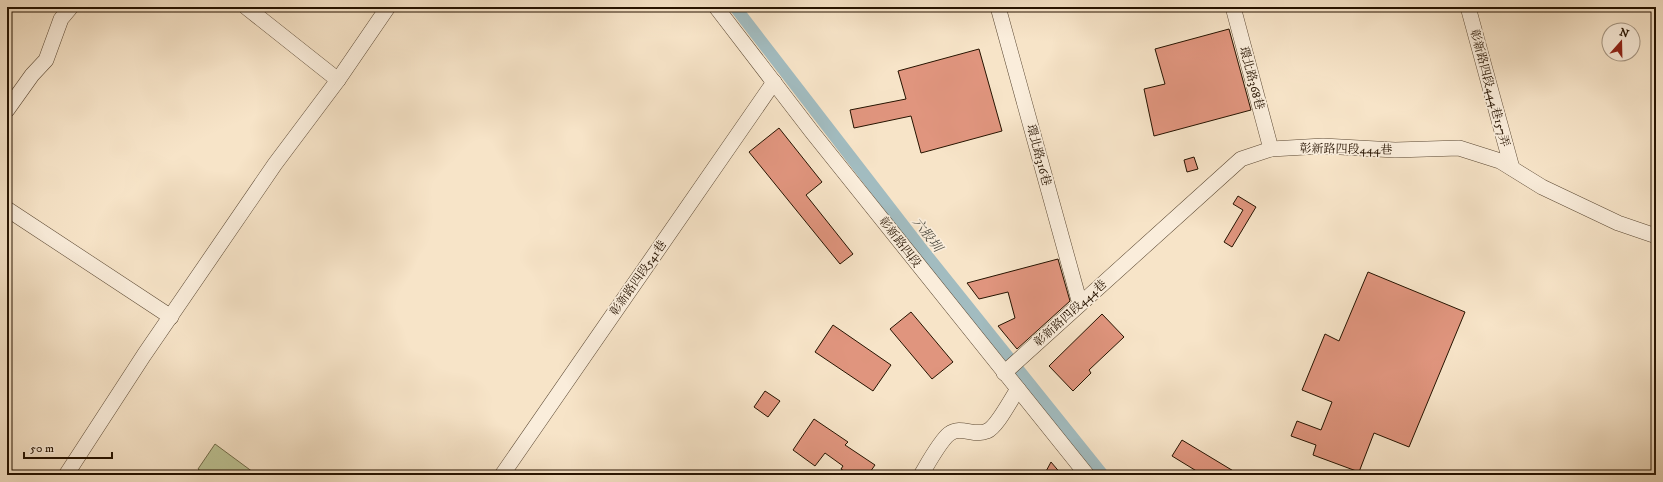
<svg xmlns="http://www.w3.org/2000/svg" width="1663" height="482" viewBox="0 0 1663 482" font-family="'IM FELL DW Pica','Noto Serif TC',serif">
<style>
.green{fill:#bdc495;stroke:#726c4a}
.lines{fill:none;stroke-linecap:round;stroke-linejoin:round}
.canal{stroke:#a2bcc0;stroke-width:12}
.building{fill:#e0957e;stroke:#261300}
.minor-casing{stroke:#5a4732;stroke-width:16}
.minor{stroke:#faeddb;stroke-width:15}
.labels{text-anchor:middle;stroke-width:3.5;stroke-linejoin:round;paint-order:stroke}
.street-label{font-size:12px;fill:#261300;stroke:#faeddb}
.water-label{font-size:13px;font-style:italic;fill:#514e43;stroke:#faeddb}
</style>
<rect width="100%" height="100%" fill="#f7e4c8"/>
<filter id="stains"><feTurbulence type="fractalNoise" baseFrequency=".005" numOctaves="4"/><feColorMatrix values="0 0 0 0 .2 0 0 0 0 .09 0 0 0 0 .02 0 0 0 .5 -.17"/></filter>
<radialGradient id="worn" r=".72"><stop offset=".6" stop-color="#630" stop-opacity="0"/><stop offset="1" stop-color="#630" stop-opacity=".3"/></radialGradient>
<polygon class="green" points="215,444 257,475 206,475 198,469"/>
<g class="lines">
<polyline class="canal" points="735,7 921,248 1103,475"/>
</g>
<g class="building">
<polygon points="1229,29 1251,110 1154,136 1144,89 1165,84 1155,49"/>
<polygon points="979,49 1002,131 921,153 911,116 854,128 850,110 906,99 898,71"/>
<polygon points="779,128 822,182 806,195 853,254 840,264 749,152"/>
<polygon points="1194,157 1198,169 1187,172 1184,160"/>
<polygon points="1238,196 1256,207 1232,247 1224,242 1243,210 1233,204"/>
<polygon points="1058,259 1070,301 1017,349 998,326 1015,318 1008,292 979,299 967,283"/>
<polygon points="1368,272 1465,312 1409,447 1374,433 1359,472 1313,455 1316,445 1291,436 1297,421 1321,430 1332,402 1302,390 1325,334 1339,341"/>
<polygon points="911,312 953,362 932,379 890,329"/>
<polygon points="1102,314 1124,337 1089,370 1091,373 1073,391 1049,366"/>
<polygon points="833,325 891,365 873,391 815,352"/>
<polygon points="765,391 780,401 768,417 754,407"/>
<polygon points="814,419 848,442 845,445 875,465 868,475 850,475 841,469 843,466 825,453 815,466 793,450"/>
<polygon points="1182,440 1240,475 1203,475 1172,456"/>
<polygon points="1051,462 1062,475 1044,475"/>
</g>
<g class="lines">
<g class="minor-casing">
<g id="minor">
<polyline points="246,7 338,80"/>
<polyline points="716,7 812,132 1087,475"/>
<polyline points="998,7 1080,304"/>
<polyline points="1233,7 1271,149"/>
<polyline points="1468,7 1512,168"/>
<polyline points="7,110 32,75 46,60 61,19 71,7"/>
<polyline points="7,209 171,317"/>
<polyline points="1004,373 1241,159 1271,149 1323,146 1395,150 1459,148 1500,161 1542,187 1618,223 1656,236"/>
<polyline points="66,475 144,355 275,164 338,80 388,7"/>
<polyline points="502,475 774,82"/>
<path d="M 921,475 C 927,465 940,441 949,434 C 961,425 974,437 987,431 C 997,427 1011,399 1018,389"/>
</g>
</g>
<use href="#minor" class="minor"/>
</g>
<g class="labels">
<g class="street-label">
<text transform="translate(1252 78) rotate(75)" y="4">環北路368巷</text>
<text transform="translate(1490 88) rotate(75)" y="4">彰新路四段444巷157弄</text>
<text transform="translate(1346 149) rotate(1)" y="4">彰新路四段444巷</text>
<text transform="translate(1039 155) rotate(75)" y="4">環北路316巷</text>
<text transform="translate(900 242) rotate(52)" y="4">彰新路四段</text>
<text transform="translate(638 278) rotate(-55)" y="4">彰新路四段541巷</text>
<text transform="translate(1070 313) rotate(-42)" y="4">彰新路四段444巷</text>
</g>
<g class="water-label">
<text transform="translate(928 234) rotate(52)" y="5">六股圳</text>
</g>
</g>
<rect width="1663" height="482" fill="none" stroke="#f7e4c8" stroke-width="24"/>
<rect x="8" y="8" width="1647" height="466" fill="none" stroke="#261300" stroke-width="2"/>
<rect x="12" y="12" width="1639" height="458" fill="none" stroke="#261300"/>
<g transform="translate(1621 42) rotate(20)"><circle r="19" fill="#faeddb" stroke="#a59683"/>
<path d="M0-3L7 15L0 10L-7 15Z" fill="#8f2418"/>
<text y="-6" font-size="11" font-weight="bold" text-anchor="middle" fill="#261300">N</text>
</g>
<path d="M24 452v6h88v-6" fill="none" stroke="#261300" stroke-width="2"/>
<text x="30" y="452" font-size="12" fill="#261300" stroke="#faeddb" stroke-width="3" paint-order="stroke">50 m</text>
<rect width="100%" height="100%" filter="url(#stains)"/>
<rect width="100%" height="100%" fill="url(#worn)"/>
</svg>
